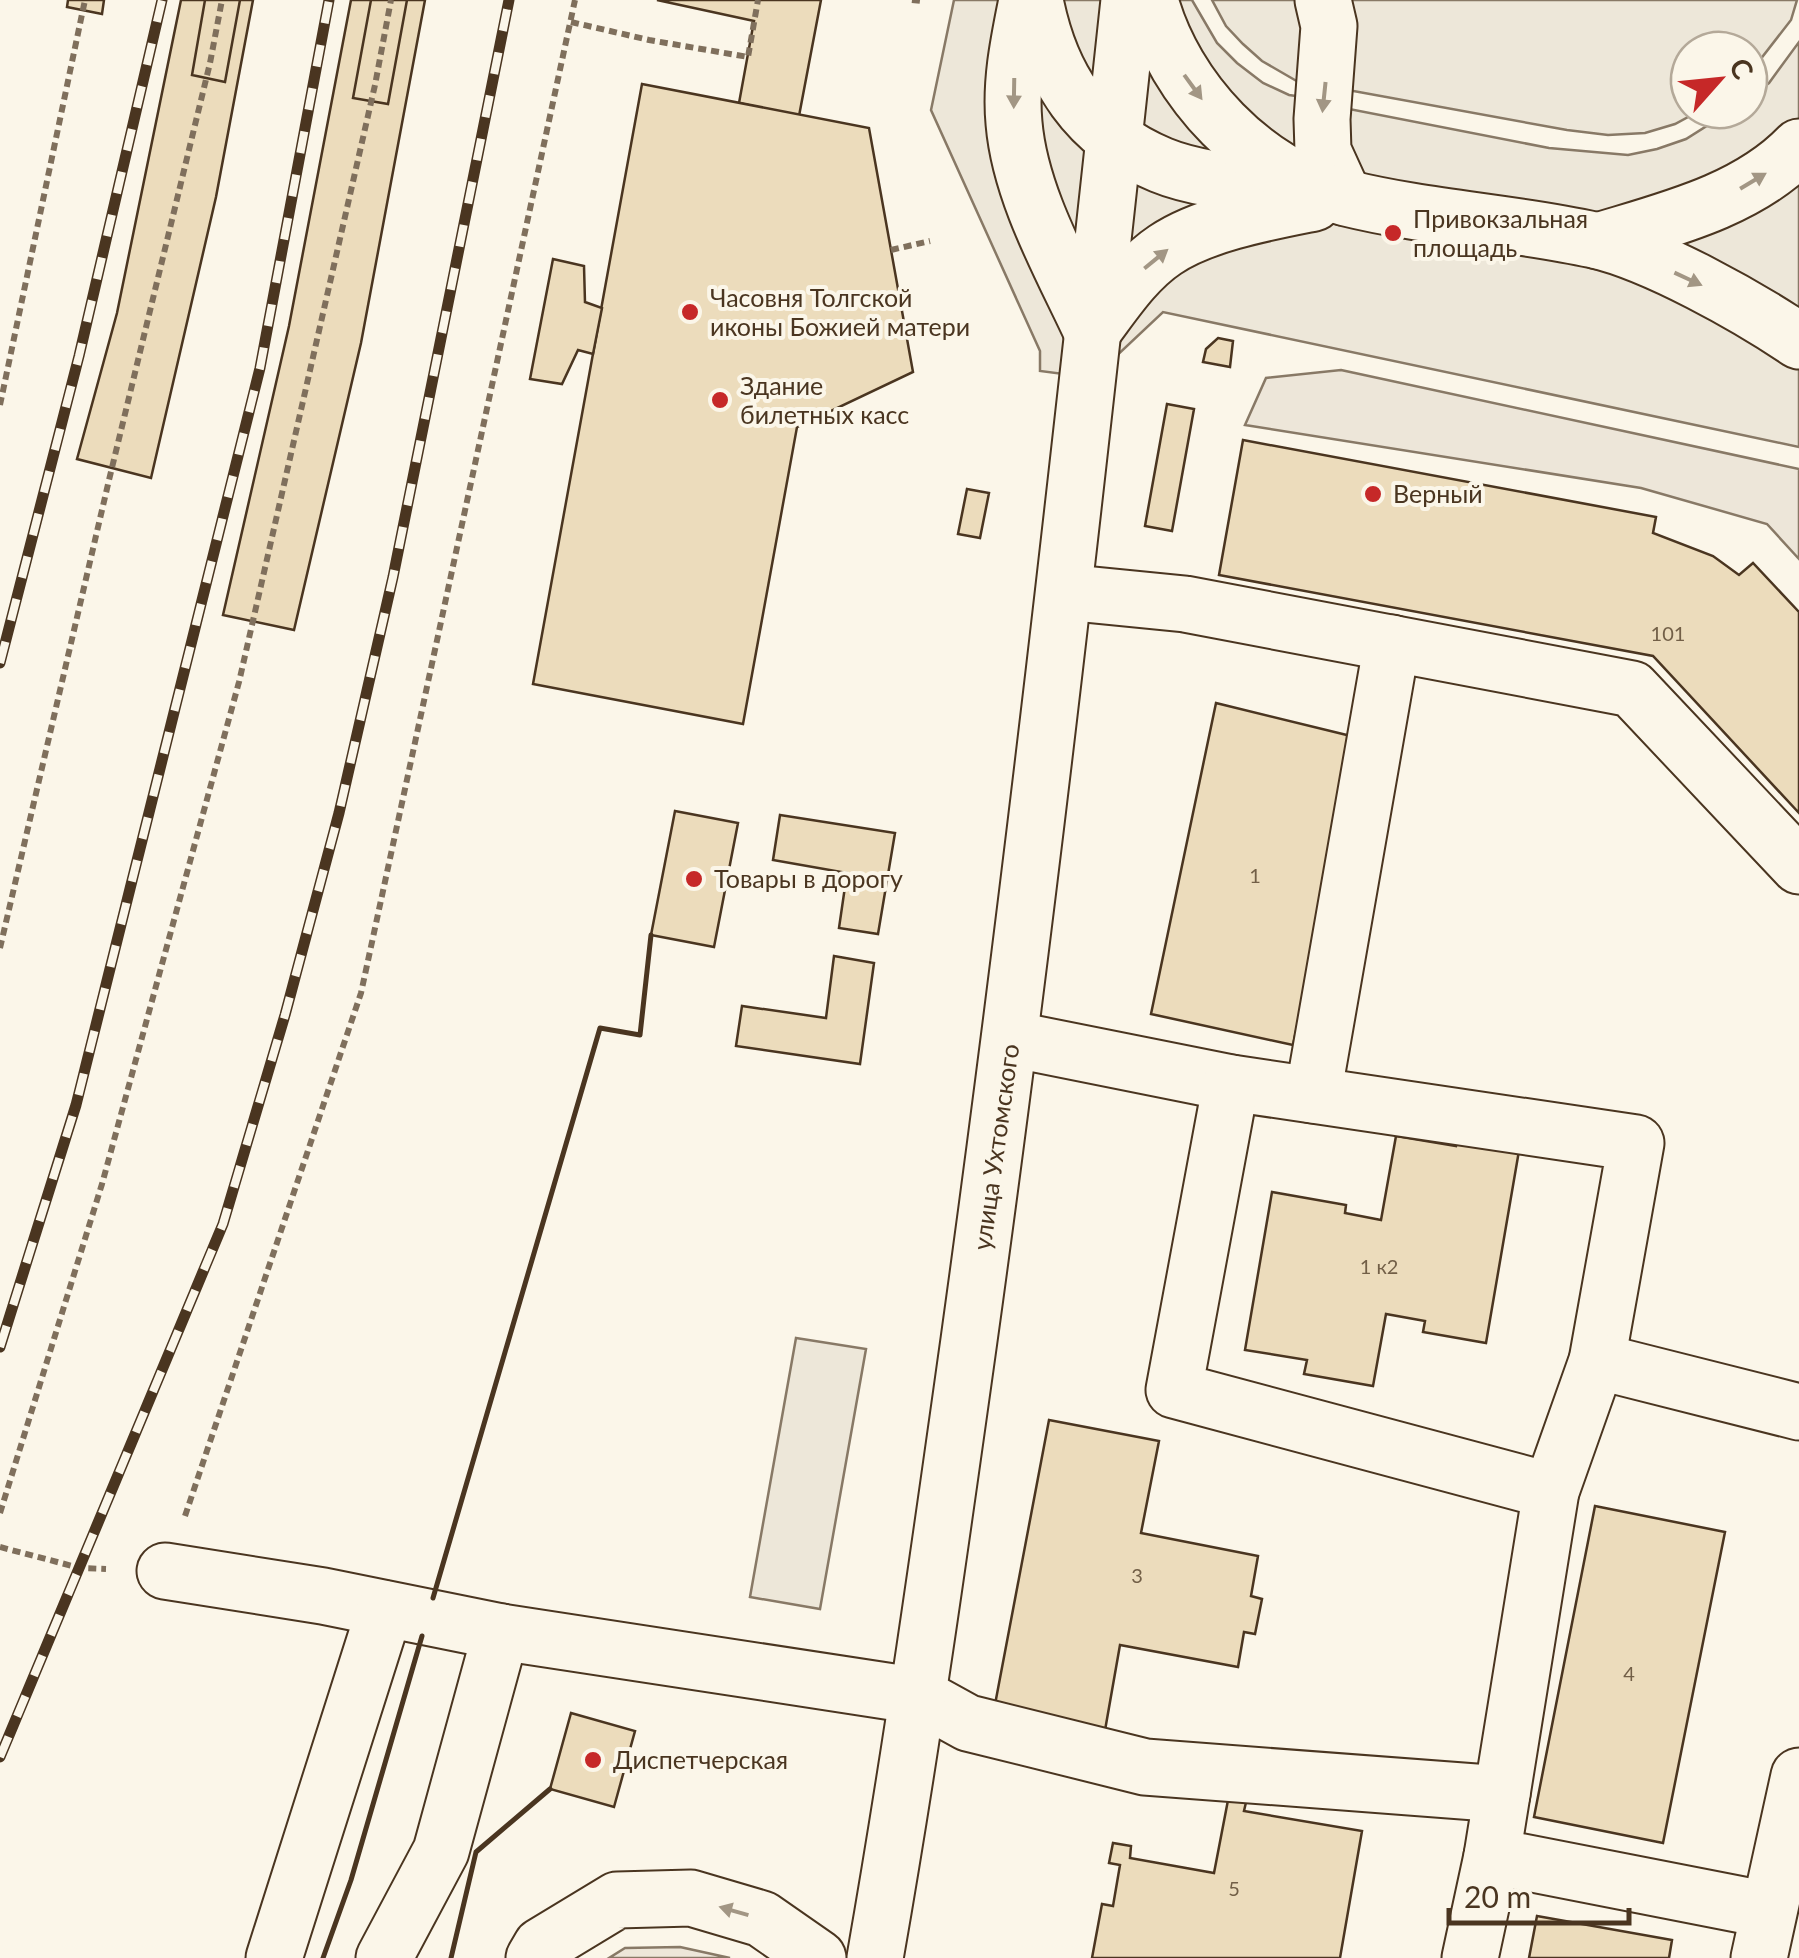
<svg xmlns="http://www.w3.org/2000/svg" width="1799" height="1958" viewBox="0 0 1799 1958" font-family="Lato,sans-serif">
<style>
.green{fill:#ede6d9;stroke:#887966;stroke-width:2.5}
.parking{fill:#ede7d9;stroke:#887966;stroke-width:2.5}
.building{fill:#ecdcbc;stroke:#4a3520;stroke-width:2.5}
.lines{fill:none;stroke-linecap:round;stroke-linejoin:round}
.minor-casing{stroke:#4a3520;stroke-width:59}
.major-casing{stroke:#4a3520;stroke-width:59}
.path{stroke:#7f6f5c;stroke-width:6;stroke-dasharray:8 5;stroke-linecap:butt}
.minor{stroke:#fbf6e9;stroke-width:55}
.major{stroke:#fbf6e9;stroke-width:55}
.rail-casing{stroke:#4a3520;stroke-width:11}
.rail{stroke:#fbf6e9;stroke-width:8;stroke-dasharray:22;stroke-linecap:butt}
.wall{stroke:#4a3520;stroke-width:5}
.oneway{fill:#a29684}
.poi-dot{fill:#c62828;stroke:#fbf6e9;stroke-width:4}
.labels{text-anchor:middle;stroke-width:8;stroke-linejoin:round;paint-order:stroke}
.number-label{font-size:20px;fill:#725f47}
.poi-label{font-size:25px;fill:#4a3520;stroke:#fbf6e9;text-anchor:start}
.street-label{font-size:25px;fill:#4a3520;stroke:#fbf6e9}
</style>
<rect width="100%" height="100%" fill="#fbf6e9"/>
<g class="green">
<polygon points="1341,370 1799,469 1799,559 1767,524 1641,488 1245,425 1266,378"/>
<polygon points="680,1947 730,1958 609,1958 625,1948"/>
</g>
<g class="parking">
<polygon points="954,0 1192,0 1217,43 1237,63 1263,83 1289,95 1303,97 1300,83 1262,61 1243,44 1226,26 1212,0 1797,0 1791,20 1749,74 1749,50 1689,50 1689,110 1701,110 1675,124 1645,133 1608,135 1567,130 1348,90 1349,109 1549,148 1628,155 1657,149 1686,139 1732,110 1749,110 1749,97 1769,83 1799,42 1799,447 1163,312 1112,360 1110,380 1040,371 1040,351 931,110"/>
<polygon points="796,1338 866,1349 820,1609 750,1597"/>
</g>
<g class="building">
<polygon points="68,0 104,0 102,14 67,7"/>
<polygon points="181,0 253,0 216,197 151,478 77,459 117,313"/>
<polygon points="205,0 240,0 225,82 192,75"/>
<polygon points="351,0 425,0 361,343 294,630 223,615 289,326"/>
<polygon points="371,0 407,0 388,104 353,98"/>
<polygon points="657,0 821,0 799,116 739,103 754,21"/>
<polygon points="642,84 869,128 913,372 797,427 743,724 533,684"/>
<polygon points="553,259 584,266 585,302 602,308 593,354 578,350 562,384 530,379"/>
<polygon points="1218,338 1233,341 1230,367 1203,362 1206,349"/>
<polygon points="1167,404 1194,409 1172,531 1145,526"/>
<polygon points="1243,440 1656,517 1653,533 1713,556 1739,575 1753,563 1799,612 1799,813 1653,656 1219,575"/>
<polygon points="967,489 989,493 980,538 958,534"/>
<polygon points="1216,703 1359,738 1293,1045 1151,1014"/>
<polygon points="675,811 738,823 714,947 651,935"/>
<polygon points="780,815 895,833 878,934 839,928 847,873 773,860"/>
<polygon points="834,956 874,963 860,1064 736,1046 742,1006 826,1018"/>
<polygon points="1459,1129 1521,1139 1486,1343 1423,1332 1425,1321 1386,1314 1373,1386 1304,1374 1307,1360 1245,1350 1272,1192 1346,1205 1345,1213 1381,1220 1396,1136 1456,1146"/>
<polygon points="1049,1420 1159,1441 1141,1533 1258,1556 1251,1596 1262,1599 1255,1634 1244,1632 1238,1667 1120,1645 1104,1736 993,1715"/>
<polygon points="1595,1506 1725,1532 1663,1843 1534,1817"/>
<polygon points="571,1713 635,1731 614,1807 550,1789"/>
<polygon points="1229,1795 1247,1798 1244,1811 1362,1831 1340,1958 1092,1958 1102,1904 1113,1906 1120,1865 1109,1863 1113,1843 1131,1846 1130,1858 1214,1873"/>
<polygon points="1537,1916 1672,1940 1669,1958 1529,1958"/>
</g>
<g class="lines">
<g class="minor-casing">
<g id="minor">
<path d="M 1027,0 C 1019,40 1010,81 1014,123 C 1020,195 1062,267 1092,332"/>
<path d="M 1035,0 C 1050,77 1086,134 1161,165 C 1204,183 1275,186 1322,194"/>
<polyline points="1323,0 1329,26 1322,119 1323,151 1344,197"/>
<path d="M 1092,332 C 1114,303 1135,270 1165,250 C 1203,224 1269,212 1314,203"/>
<polyline points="1064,592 1185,604 1632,689 1799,866"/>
<polyline points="1011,1039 1231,1083 1636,1143 1597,1361 1551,1491 1492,1856 1470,1958"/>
<polyline points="1231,1083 1174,1390 1551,1491"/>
<polyline points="1313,1095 1392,643"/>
<polyline points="1597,1361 1799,1412"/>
<polyline points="165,1571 323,1596 501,1632 441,1851 384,1958"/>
<polyline points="501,1632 919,1696 968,1723 1145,1767 1502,1794"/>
<polyline points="1492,1856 1768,1910"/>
<polyline points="274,1958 385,1609"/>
<polyline points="534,1958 541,1946 617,1900 691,1898 762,1919 818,1958"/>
<path d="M 875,1958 C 911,1753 940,1547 969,1340 C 1031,894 1081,447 1129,0"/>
<polyline points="1759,1958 1799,1776"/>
</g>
</g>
<g class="major-casing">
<g id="major">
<path d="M 1150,0 C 1174,90 1255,175 1346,198 C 1427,218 1512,222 1594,240 C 1655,254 1747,306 1799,341"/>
<path d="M 1598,241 C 1667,220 1747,201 1799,147"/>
</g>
</g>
<g class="path">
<polyline points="912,0 921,1"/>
<polyline points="571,22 649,40 748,57 758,0"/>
<polyline points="891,250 930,241"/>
<polyline points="0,405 85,0"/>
<polyline points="0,948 109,480 210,63 222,0"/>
<polyline points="0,1513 102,1184 239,682 375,85 391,0"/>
<polyline points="185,1516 361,993 575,0"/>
<polyline points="0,1547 80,1568 106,1569"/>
</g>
<use href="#minor" class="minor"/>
<use href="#major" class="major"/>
<g class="rail-casing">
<g id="rail">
<polyline points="0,663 79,356 162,0"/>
<polyline points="0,1347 76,1105 260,368 329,0"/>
<polyline points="0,1757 223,1224 285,1015 339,813 393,577 509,0"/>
</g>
</g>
<use href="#rail" class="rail"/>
<g class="wall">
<polyline points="433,1598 600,1028 640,1035 651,935"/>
<polyline points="323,1958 351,1880 422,1636"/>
<polyline points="451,1958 476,1852 550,1789"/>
</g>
</g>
<defs><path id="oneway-solid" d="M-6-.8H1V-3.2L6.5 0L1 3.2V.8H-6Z" transform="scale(2.5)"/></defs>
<g class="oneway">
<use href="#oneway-solid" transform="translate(1193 87) rotate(54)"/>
<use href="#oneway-solid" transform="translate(1014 93) rotate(91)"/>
<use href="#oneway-solid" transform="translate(1324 97) rotate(96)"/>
<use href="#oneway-solid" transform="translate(1753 181) rotate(-31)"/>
<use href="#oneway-solid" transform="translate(1156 259) rotate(-39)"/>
<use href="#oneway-solid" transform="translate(1688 279) rotate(25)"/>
<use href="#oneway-solid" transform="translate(734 1911) rotate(-164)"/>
</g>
<g class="poi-dot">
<circle cx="1393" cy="233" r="10"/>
<circle cx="690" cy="312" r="10"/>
<circle cx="720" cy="400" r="10"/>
<circle cx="1373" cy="494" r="10"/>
<circle cx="694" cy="879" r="10"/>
<circle cx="593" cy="1760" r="10"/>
</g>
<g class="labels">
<g class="number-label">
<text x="1668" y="641">101</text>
<text x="1255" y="883">1</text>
<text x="1379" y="1274">1 к2</text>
<text x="1137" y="1583">3</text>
<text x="1629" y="1681">4</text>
<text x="1234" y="1896">5</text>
</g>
<g class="poi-label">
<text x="1413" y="228">Привокзальная<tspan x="1413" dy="29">площадь</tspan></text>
<text x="710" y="307">Часовня Толгской<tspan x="710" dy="29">иконы Божией матери</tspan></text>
<text x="740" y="395">Здание<tspan x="740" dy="29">билетных касс</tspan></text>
<text x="1393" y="503">Верный</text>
<text x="714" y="888">Товары в дорогу</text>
<text x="613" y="1769">Диспетчерская</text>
</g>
<g class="street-label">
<text transform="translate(996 1147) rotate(-82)" y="9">улица Ухтомского</text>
</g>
</g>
<g transform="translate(1719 80) rotate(63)"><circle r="48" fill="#fbf6e9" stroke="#b4a999" stroke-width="2.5"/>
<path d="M0-8L18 38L0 25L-18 38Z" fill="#c62828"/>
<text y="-15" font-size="28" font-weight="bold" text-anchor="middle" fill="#4a3520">С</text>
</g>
<path d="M1449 1908v15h180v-15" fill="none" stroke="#4a3520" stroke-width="5"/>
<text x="1464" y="1908" font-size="30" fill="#4a3520" stroke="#fbf6e9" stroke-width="8" paint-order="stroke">20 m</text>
</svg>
